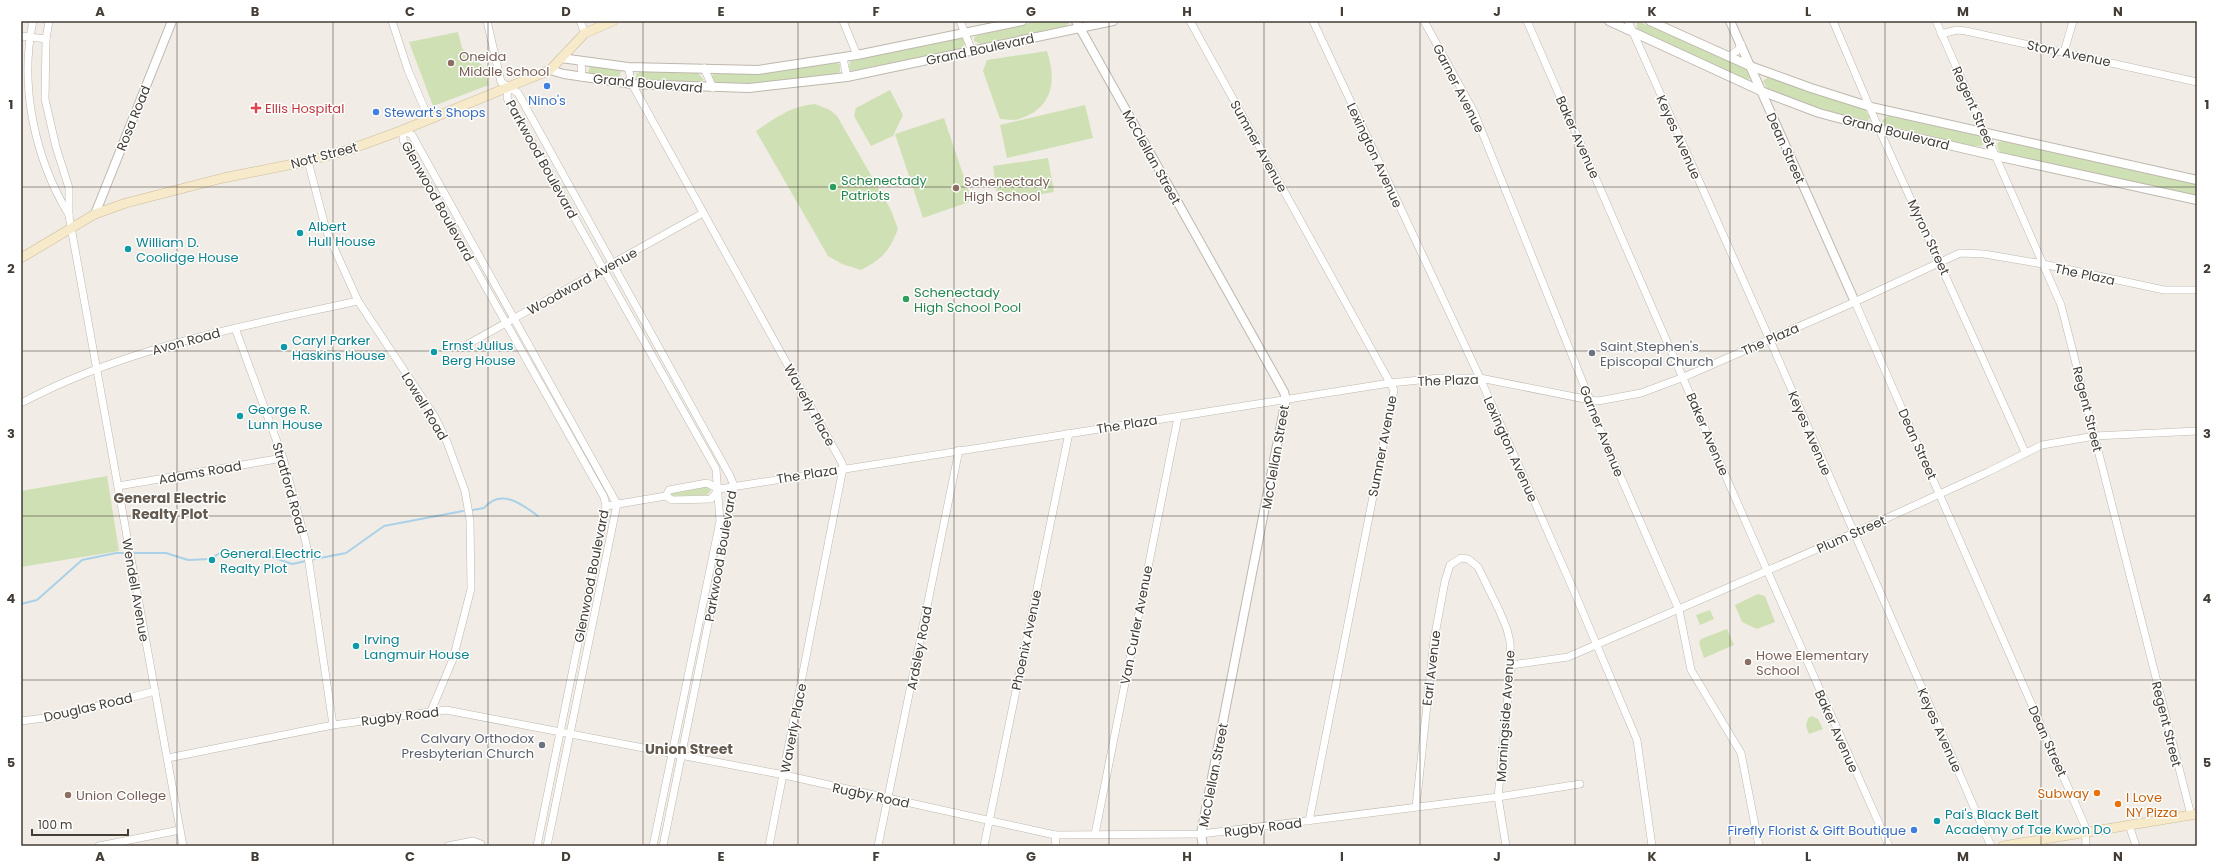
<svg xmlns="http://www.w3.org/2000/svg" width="2218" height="867" viewBox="0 0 2218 867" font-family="Poppins,sans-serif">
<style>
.green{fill:#cfe0b4}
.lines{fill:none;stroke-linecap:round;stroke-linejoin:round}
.stream{stroke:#aad1e7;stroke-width:2}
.minor-casing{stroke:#beb7ad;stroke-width:8}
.tertiary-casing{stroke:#beb7ad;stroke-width:10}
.secondary-casing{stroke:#cbbc9b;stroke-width:10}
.minor{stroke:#fff;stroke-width:7}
.tertiary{stroke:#fff;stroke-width:8}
.secondary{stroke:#f7eaca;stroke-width:9}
.grid{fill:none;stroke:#433d36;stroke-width:1;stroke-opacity:0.55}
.education-dot{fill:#8d6e63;stroke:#fff;stroke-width:1.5}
.shop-dot{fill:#3f7fe0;stroke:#fff;stroke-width:1.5}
.health-dot{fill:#e0444e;stroke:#fff;stroke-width:1.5}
.leisure-dot{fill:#2e9e5b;stroke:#fff;stroke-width:1.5}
.culture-dot{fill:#0f9aa8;stroke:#fff;stroke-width:1.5}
.worship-dot{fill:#6b7280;stroke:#fff;stroke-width:1.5}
.food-dot{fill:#e8710a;stroke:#fff;stroke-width:1.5}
.labels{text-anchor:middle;stroke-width:3;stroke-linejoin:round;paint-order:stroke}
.street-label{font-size:13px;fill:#433d36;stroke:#fff}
.education-label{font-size:13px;fill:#785e54;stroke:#fff;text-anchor:start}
.shop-label{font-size:13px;fill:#366cbe;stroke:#fff}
.health-label{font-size:13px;fill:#be3a42;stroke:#fff;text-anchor:start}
.leisure-label{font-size:13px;fill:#27864d;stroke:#fff;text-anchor:start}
.culture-label{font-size:13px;fill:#0d838f;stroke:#fff;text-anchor:start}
.worship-label{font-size:13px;fill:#5b616d;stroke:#fff;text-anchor:start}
.food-label{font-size:13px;fill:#c56008;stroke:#fff;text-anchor:end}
.neighbourhood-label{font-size:14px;font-weight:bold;fill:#645a4f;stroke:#fff}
.neatline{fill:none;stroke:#433d36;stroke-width:1.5}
.grid-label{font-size:13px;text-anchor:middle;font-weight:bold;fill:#433d36}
</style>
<rect width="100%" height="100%" fill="#f1ede6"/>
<g class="green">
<polygon points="1038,21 1069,21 1069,23 1065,27 983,45 974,41 974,38 976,36"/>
<polygon points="1637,21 1747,68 1750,75 1749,80 1743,79 1637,32"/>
<polygon points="458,32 462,48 483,66 489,85 433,106 409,42"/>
<polygon points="962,37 965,44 962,49 850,71 849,65 851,61"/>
<path d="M 1047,51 C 1057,81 1053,108 1019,119 C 1014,121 1006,119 1000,119 L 983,71 L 987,60 Z"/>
<path d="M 836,63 L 840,64 L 840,72 L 835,74 C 795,80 757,86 716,84 L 711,76 L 717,72 L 761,73 Z"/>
<polygon points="590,66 616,68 621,71 619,78 588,73"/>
<polygon points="649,71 698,73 704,80 697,84 636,79 636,74 640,72"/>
<path d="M 1768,77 L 1863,107 L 1870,117 L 1868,121 C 1834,114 1801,102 1768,90 L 1763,81 Z"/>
<polygon points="890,90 903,115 893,136 871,146 854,116 856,108"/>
<path d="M 815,104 L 830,110 L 837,116 L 891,210 L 898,229 C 889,252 882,259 861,270 L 842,264 L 828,256 L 756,131 C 775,118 791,106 815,104 Z"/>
<polygon points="1085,105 1093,138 1007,158 1000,125"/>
<polygon points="1888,116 1980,136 1984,144 1981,146 1972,146 1885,125 1881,122"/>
<polygon points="944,118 972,201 923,218 895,134"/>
<polygon points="2002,141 2197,184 2197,197 2001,153 1998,149 1997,143"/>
<polygon points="1048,158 1054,192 998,201 993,166"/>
<polygon points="107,476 119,551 21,567 21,491"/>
<polygon points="707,485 711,490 707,495 668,496 670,493"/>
<polygon points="1758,594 1765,596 1775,622 1757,629 1742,622 1735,605"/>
<polygon points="1710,610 1714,619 1700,625 1696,615"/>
<polygon points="1727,629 1734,645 1704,658 1699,643 1701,639"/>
<polygon points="1812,716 1818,719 1823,729 1809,734 1806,726 1808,718"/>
</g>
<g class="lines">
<g class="stream">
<path d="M 473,510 L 484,508 C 501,488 522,504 538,516"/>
<polyline points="132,553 166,553 188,560 210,559 220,553 255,551 292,564 306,561"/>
<polyline points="310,560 346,553 384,526 463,511"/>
<polyline points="21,604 37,600 82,560 116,553 128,553"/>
</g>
<g class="minor-casing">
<g id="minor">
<path d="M 33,21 C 19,86 35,159 69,215"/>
<polyline points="49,21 46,39 45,99 56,147 69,188 69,216 183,846"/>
<polyline points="392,21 408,70 429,119"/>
<polyline points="487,21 501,82 518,93 730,476 734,486 716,585 663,846"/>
<polyline points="580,21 585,33"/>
<polyline points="843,21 857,55"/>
<polyline points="960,21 972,51"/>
<polyline points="1190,21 1394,390 1309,821"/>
<polyline points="1313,21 1480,378 1573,589 1637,740 1652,846"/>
<polyline points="1424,21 1474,112 1590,400 1594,416 1679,610 1691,670 1741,753 1759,846"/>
<path d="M 1527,21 C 1648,296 1766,572 1889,846"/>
<polyline points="1628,21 1773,347 1991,846"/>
<polyline points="1833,21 1879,129 2025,452"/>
<polyline points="1936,21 2061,305 2191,815"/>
<polyline points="1941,34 1957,30 1966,31 2197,82"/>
<polyline points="21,36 46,39"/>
<polyline points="2064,52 2073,21"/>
<polyline points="1729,56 1738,50 1741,44"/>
<polyline points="843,58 847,77"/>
<polyline points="581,61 582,77"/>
<polyline points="628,67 632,84 842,463 843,468 769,846"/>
<polyline points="704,68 713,88"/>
<polyline points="508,87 507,98 716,469 720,521 653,846"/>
<polyline points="308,161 326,230 358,301 435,417 447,442 465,491 470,520 471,589 453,659 431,711"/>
<polyline points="1855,302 2085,826 2086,846"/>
<polyline points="235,328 283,458 306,543 333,725"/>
<polyline points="461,348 703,213"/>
<path d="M 21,403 C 126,347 244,326 358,301"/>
<polyline points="118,486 283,458"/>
<polyline points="666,496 669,490 707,483 719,489 1390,383 1440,378 1480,378 1590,400 1598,401 1641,393 1684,377 1848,305 1960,253 1984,254 2043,264 2164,290 2197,290"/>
<polyline points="606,506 666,496 672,500 711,499 719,489"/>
<polyline points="1511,665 1568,657 1854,533 1988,472 2042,445 2095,436 2197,431"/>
<polyline points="21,721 60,716 155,691"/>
<polyline points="168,758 333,725 446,710 784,775 1055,835 1201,834 1498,797 1580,784"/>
<polyline points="1416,807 1434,640 1445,581 1450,565 1461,558 1468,559 1478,567 1499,610 1507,629 1510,642 1511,665 1498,797 1506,846"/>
<polyline points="2129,825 2136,846"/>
<polyline points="1095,834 1178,417"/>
<polyline points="1055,835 1056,846"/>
<polyline points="99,846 180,830"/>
<polyline points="448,846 473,841 481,844"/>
<polyline points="537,846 606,506 604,497 403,140 403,130 412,135 617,504 547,846"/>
<polyline points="878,846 959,450"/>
<polyline points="984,846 1069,433"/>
</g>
</g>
<g class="tertiary-casing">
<g id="tertiary">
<polyline points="1076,21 1284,392 1286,399 1201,834 1203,846"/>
<polyline points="1609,21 1761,91 1819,113 1879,129 1996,156 2197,200"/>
<polyline points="1650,21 1750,66 1811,88 1871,107 2197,180"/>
<polyline points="1730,21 1855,302"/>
<polyline points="561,58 628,67 758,70 857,55 1022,21"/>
<polyline points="550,70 564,74 632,84 749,88 847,77 1113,21"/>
<polyline points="95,214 172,21"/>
</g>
</g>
<g class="secondary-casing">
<g id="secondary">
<polyline points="21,258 95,214 126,203 223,178 308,161 351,149 403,130 550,70 585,33 613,21"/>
<polyline points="2003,846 2197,814"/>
</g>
</g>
<use href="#minor" class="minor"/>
<use href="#tertiary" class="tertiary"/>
<use href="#secondary" class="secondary"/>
</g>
<path class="grid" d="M 177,21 L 177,846M 333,21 L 333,846M 488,21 L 488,846M 643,21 L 643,846M 798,21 L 798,846M 954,21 L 954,846M 1109,21 L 1109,846M 1264,21 L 1264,846M 1420,21 L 1420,846M 1575,21 L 1575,846M 1730,21 L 1730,846M 1885,21 L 1885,846M 2041,21 L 2041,846M 21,187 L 2197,187M 21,351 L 2197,351M 21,516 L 2197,516M 21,680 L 2197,680"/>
<g class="education-dot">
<circle cx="451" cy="63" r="4"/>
<circle cx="956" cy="188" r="4"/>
<circle cx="1748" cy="662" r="4"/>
<circle cx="68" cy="795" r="4"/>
</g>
<g class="shop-dot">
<circle cx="547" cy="86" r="4"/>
<circle cx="376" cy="112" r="4"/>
<circle cx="1914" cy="830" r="4"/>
</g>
<path class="health-dot" d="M254 102h4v4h4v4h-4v4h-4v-4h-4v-4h4z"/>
<g class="leisure-dot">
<circle cx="833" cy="187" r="4"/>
<circle cx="906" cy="299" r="4"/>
</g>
<g class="culture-dot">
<circle cx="300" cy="233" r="4"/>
<circle cx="128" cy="249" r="4"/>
<circle cx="284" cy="347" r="4"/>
<circle cx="434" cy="352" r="4"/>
<circle cx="240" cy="416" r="4"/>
<circle cx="212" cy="560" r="4"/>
<circle cx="356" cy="646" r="4"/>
<circle cx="1937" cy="821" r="4"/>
</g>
<g class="worship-dot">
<circle cx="1592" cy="353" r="4"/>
<circle cx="542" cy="745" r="4"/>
</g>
<g class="food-dot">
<circle cx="2097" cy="793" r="4"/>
<circle cx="2118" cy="804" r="4"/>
</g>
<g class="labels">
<g class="street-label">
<text transform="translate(980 49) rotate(-12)" y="5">Grand Boulevard</text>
<text transform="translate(2069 53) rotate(12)" y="5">Story Avenue</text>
<text transform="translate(648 83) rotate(5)" y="5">Grand Boulevard</text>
<text transform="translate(1459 88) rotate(63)" y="5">Garner Avenue</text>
<text transform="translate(1974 107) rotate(66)" y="5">Regent Street</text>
<text transform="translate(133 118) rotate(-68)" y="5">Rosa Road</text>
<text transform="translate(1896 132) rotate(14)" y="5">Grand Boulevard</text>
<text transform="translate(1578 137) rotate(66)" y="5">Baker Avenue</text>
<text transform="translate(1679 137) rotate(66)" y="5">Keyes Avenue</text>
<text transform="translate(1259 146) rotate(61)" y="5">Sumner Avenue</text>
<text transform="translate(1786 148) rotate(66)" y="5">Dean Street</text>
<text transform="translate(324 155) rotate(-15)" y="5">Nott Street</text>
<text transform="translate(1375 155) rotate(65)" y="5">Lexington Avenue</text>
<text transform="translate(1152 157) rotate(61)" y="5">McClellan Street</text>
<text transform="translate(542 159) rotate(61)" y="5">Parkwood Boulevard</text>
<text transform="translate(438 201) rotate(61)" y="5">Glenwood Boulevard</text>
<text transform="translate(1929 237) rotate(65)" y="5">Myron Street</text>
<text transform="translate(2085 274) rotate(12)" y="5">The Plaza</text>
<text transform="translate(582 281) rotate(-29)" y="5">Woodward Avenue</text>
<text transform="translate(1770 339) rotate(-24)" y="5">The Plaza</text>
<text transform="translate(186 341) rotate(-15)" y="5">Avon Road</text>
<text transform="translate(1448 380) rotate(-2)" y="5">The Plaza</text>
<text transform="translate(810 405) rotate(61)" y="5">Waverly Place</text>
<text transform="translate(425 406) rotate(59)" y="5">Lowell Road</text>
<text transform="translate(2088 409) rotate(76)" y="5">Regent Street</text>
<text transform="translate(1127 424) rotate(-9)" y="5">The Plaza</text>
<text transform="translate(1602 431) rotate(68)" y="5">Garner Avenue</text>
<text transform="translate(1810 433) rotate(67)" y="5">Keyes Avenue</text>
<text transform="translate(1708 434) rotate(67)" y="5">Baker Avenue</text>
<text transform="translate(1918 444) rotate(66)" y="5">Dean Street</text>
<text transform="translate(1382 446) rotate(-79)" y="5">Sumner Avenue</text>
<text transform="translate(1511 449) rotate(66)" y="5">Lexington Avenue</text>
<text transform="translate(1275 457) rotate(-80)" y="5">McClellan Street</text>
<text transform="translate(200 472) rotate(-10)" y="5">Adams Road</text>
<text transform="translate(807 474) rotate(-9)" y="5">The Plaza</text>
<text transform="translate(290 488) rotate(74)" y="5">Stratford Road</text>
<text transform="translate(1851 534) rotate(-24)" y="5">Plum Street</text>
<text transform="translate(720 556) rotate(-80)" y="5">Parkwood Boulevard</text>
<text transform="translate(591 576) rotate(-79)" y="5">Glenwood Boulevard</text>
<text transform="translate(136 590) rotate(80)" y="5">Wendell Avenue</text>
<text transform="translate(1136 625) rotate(-79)" y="5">Van Curler Avenue</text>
<text transform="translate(1026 640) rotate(-78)" y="5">Phoenix Avenue</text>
<text transform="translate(919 648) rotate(-79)" y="5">Ardsley Road</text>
<text transform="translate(1431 668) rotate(-83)" y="5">Earl Avenue</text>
<text transform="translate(88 707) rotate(-13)" y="5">Douglas Road</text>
<text transform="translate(400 716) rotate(-7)" y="5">Rugby Road</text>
<text transform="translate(1505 716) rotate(-86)" y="5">Morningside Avenue</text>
<text transform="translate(2167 724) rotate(76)" y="5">Regent Street</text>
<text transform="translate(793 728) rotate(-79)" y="5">Waverly Place</text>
<text transform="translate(1940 730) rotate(66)" y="5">Keyes Avenue</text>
<text transform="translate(1837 731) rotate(66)" y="5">Baker Avenue</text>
<text transform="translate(2048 741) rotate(66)" y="5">Dean Street</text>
<text transform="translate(1213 775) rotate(-79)" y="5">McClellan Street</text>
<text transform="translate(871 795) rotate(12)" y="5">Rugby Road</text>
<text transform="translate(1263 827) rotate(-7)" y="5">Rugby Road</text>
</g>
<g class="education-label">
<text x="459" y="61">Oneida<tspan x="459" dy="15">Middle School</tspan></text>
<text x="964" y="186">Schenectady<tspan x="964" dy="15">High School</tspan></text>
<text x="1756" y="660">Howe Elementary<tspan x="1756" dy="15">School</tspan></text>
<text x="76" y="800">Union College</text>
</g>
<g class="shop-label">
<text x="547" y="105">Nino's</text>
<text x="384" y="117" text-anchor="start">Stewart's Shops</text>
<text x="1906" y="835" text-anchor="end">Firefly Florist &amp; Gift Boutique</text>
</g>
<g class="health-label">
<text x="265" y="113">Ellis Hospital</text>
</g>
<g class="leisure-label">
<text x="841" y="185">Schenectady<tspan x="841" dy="15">Patriots</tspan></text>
<text x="914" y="297">Schenectady<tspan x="914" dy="15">High School Pool</tspan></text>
</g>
<g class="culture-label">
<text x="308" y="231">Albert<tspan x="308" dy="15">Hull House</tspan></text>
<text x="136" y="247">William D.<tspan x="136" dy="15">Coolidge House</tspan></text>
<text x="292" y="345">Caryl Parker<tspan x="292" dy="15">Haskins House</tspan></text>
<text x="442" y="350">Ernst Julius<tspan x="442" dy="15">Berg House</tspan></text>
<text x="248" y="414">George R.<tspan x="248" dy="15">Lunn House</tspan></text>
<text x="220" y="558">General Electric<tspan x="220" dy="15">Realty Plot</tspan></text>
<text x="364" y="644">Irving<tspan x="364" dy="15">Langmuir House</tspan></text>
<text x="1945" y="819">Pai's Black Belt<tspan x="1945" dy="15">Academy of Tae Kwon Do</tspan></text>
</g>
<g class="worship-label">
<text x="1600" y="351">Saint Stephen's<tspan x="1600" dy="15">Episcopal Church</tspan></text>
<text x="534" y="743" text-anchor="end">Calvary Orthodox<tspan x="534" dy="15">Presbyterian Church</tspan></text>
</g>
<g class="food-label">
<text x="2089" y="798">Subway</text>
<text x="2126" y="802" text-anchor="start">I Love<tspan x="2126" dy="15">NY Pizza</tspan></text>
</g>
<g class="neighbourhood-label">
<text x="170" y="503">General Electric<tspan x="170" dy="16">Realty Plot</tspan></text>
<text x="689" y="754">Union Street</text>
</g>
</g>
<rect width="2218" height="867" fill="none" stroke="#ffffff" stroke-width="44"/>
<path d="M32 829v6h96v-6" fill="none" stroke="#433d36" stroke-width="2"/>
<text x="38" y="829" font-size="12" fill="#433d36" stroke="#ffffff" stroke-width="3" paint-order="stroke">100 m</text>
<rect x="22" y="22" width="2174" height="823" class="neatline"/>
<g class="grid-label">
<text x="100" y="16">A</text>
<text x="255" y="16">B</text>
<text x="410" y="16">C</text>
<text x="566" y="16">D</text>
<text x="721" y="16">E</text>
<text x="876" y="16">F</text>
<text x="1031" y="16">G</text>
<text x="1187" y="16">H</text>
<text x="1342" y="16">I</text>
<text x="1497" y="16">J</text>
<text x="1652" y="16">K</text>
<text x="1808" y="16">L</text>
<text x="1963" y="16">M</text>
<text x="2118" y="16">N</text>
<text x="11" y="109">1</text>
<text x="2207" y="109">1</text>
<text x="11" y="273">2</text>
<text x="2207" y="273">2</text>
<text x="11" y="438">3</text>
<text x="2207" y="438">3</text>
<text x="11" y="603">4</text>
<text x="2207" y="603">4</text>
<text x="11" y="767">5</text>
<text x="2207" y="767">5</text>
<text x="100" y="861">A</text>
<text x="255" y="861">B</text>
<text x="410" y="861">C</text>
<text x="566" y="861">D</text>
<text x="721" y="861">E</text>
<text x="876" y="861">F</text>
<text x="1031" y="861">G</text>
<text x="1187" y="861">H</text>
<text x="1342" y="861">I</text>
<text x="1497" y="861">J</text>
<text x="1652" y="861">K</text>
<text x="1808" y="861">L</text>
<text x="1963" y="861">M</text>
<text x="2118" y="861">N</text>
</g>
</svg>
